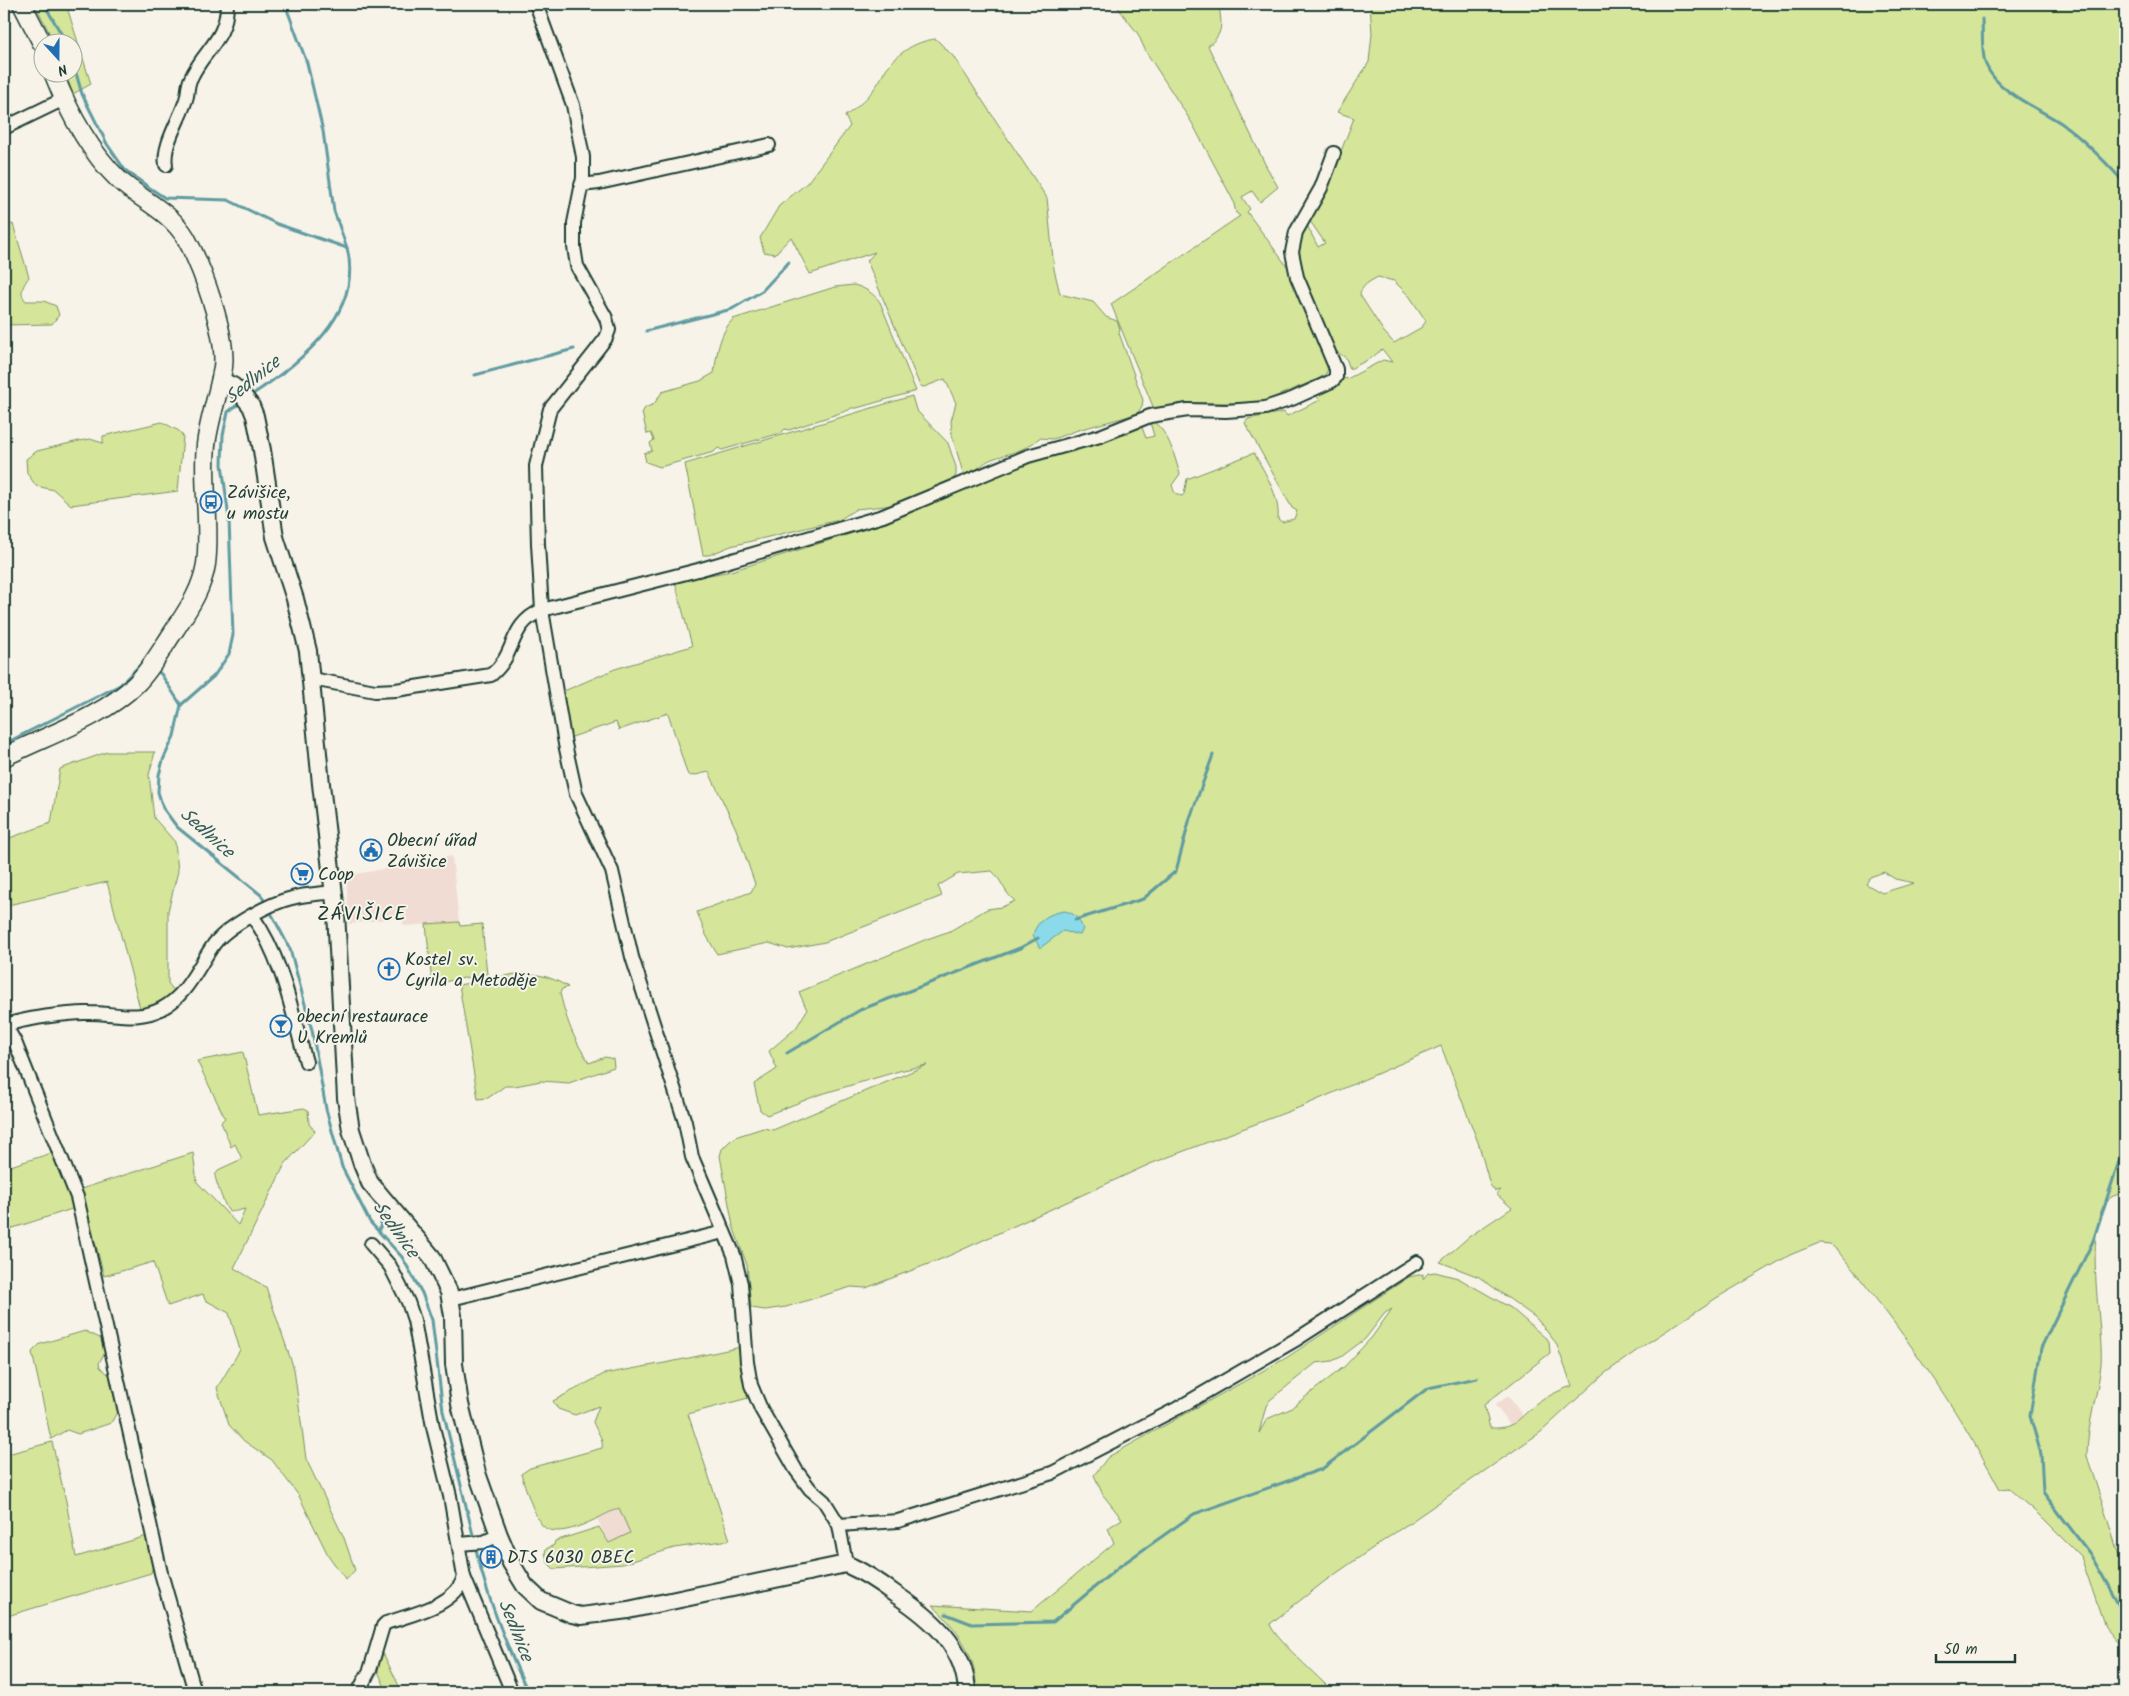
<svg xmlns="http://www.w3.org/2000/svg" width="2129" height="1696" viewBox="0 0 2129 1696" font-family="Kalam,sans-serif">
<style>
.built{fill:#f1dcd4}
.green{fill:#d5e599;stroke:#7a9166;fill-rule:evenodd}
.water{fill:#8bdae9;stroke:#609ba1}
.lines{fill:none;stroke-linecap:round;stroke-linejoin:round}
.stream{stroke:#609ba1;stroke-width:3}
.minor-casing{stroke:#1f3d34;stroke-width:16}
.tertiary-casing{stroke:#1f3d34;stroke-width:20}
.secondary-casing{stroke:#1f3d34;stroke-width:21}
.minor{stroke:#f7f3e8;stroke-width:12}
.tertiary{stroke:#f7f3e8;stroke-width:16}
.secondary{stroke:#f7f3e8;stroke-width:18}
.labels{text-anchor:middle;stroke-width:4;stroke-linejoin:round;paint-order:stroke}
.poi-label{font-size:18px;fill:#1f3d34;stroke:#f7f3e8;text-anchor:start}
.water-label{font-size:19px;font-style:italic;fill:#355c58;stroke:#f7f3e8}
.quarter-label{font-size:20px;letter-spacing:1px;fill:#1f3d34;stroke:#f7f3e8}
</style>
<rect width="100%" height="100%" fill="#f7f3e8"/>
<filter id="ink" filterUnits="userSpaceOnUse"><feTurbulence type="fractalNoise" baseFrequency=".02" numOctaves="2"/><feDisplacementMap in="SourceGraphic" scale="10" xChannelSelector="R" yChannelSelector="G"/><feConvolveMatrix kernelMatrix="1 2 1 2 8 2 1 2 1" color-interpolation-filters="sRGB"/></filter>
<g filter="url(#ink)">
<g class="built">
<polygon points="452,856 459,922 404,926 402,917 349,924 346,876"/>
<polygon points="1508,1396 1523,1416 1510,1425 1495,1405"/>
<polygon points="620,1508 630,1534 609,1543 597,1519"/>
</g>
<g class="green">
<polygon points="35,4 66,4 91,84 73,94 65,73 72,72 72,42 54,42"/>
<path d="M 1115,4 L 1219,4 C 1221,23 1225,33 1208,46 L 1266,166 L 1278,187 L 1260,202 L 1252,191 L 1242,197 L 1250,209 L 1247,212 L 1289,269 L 1328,368 L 1326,374 L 1318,379 L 1260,403 L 1183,403 L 1154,409 L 1111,304 L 1240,216 L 1236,213 L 1233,200 L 1192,123 L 1146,52 L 1138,34 Z"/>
<path d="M 1370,4 L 2125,4 L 2125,1195 L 2124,1194 C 2119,1194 2114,1195 2110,1198 C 2081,1221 2104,1330 2101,1364 C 2098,1395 2087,1424 2087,1456 L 2125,1574 L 2125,1650 L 2105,1627 L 2081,1557 L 2039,1515 L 2008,1488 L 2000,1489 C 1954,1403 1899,1325 1837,1250 L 1830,1244 L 1819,1243 L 1790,1255 L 1718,1297 L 1646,1344 L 1604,1374 L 1541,1432 L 1325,1581 L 1270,1624 C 1273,1637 1321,1679 1333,1692 L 976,1692 C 978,1657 957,1628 932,1605 L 1032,1611 L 1114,1543 L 1108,1528 L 1122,1519 L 1103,1495 L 1094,1475 L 1108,1457 L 1286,1358 L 1409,1277 L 1423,1274 L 1423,1279 L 1428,1273 L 1435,1272 L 1458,1278 L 1511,1308 L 1549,1341 L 1550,1353 L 1484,1405 L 1490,1428 C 1514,1429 1517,1420 1534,1406 C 1544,1398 1559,1390 1572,1386 L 1556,1343 L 1536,1318 L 1479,1277 L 1440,1262 L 1470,1236 L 1512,1208 L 1496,1194 L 1501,1190 L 1495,1191 L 1490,1185 L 1479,1145 L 1441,1046 L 1303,1106 L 1150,1164 L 944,1258 L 866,1288 L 851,1287 L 786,1307 L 765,1310 L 751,1308 L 747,1265 L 733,1226 L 720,1156 L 722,1149 L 730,1141 L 738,1136 L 763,1128 L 773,1130 L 927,1065 L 899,1071 L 818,1095 L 767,1115 L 760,1110 L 754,1084 L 777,1069 L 769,1051 L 796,1028 L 807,1010 L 799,992 L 927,939 L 950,931 L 987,909 L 1002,907 L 1015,901 C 1004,893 1002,880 992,871 L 958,874 L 938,886 L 942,896 L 825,942 L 788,949 L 769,943 L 717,954 L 705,933 L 697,912 L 751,892 L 755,884 L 736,829 L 709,772 L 691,776 L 687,773 L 668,713 L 619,730 L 616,722 L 569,738 L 564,708 L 564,691 L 615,669 L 692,646 L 675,582 C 694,577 712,575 731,571 L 885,523 L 953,495 L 982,478 L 1014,465 L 1141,425 L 1146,438 L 1154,436 L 1150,422 L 1154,422 C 1170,434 1174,456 1180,474 L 1172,485 C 1174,491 1174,495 1182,496 L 1184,494 L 1187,479 L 1254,453 C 1265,473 1280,496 1278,519 L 1282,522 L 1294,519 L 1297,511 L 1292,508 L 1245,423 L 1248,419 L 1284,412 L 1287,416 L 1320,400 L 1314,394 L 1344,378 L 1347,379 L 1383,360 L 1392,362 L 1382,349 L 1373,357 L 1350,369 L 1346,358 L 1331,348 L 1307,298 L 1296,244 L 1306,223 L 1318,247 L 1325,243 L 1308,218 L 1326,189 L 1354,118 L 1337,112 L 1369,62 L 1372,34 ZM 1378,277 L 1394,281 L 1410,297 L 1426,321 L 1422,327 L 1394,343 L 1384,332 L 1360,295 C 1361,286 1370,281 1378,277 ZM 1884,872 L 1895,879 L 1914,883 L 1882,893 L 1866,884 L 1870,877 ZM 1392,1309 L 1372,1337 L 1345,1366 L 1290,1409 L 1267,1419 L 1259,1433 L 1266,1406 L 1270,1400 L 1316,1363 L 1332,1361 L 1341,1357 L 1365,1339 L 1385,1313 Z"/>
<path d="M 936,39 L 953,56 L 1047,198 L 1054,269 L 1060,294 L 1093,302 L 1106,317 L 1117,321 L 1120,329 L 1119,333 L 1143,400 L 1142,406 L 1137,414 L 1078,430 L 1053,439 L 1039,438 C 1026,451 1009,453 992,459 C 983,462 976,473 965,475 L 963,473 L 952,435 L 951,421 L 956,403 L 945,379 L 924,387 L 920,386 L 867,261 L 875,252 L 810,274 L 791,237 L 775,254 L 764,252 L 760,238 L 779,206 L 807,183 L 850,126 L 845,116 C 857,108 868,98 876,86 C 880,81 883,74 886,69 C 899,52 916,41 936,39 Z"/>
<path d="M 13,224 L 29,277 C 24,284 18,293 26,301 L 44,301 L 56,306 L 59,315 L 52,324 L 4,325 L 4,227 Z"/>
<path d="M 854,285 C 865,288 873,293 880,302 L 916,391 L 857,408 L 851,408 L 849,410 L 789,430 L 785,429 L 781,433 L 722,450 L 718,448 L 714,452 L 660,467 L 646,462 L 644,453 L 652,451 L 650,443 L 654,440 L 651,433 L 647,434 L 642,413 L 645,408 L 654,404 L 662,392 L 700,381 L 714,373 C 717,353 719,334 733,319 L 835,287 Z"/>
<polygon points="912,396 916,410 948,443 956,467 956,475 953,480 895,505 856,509 839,520 731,546 709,555 703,555 685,464"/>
<polygon points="162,422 179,431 183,436 178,491 71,505 54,490 36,486 27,473 26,459 37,451 79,441 90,439 103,443 103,436"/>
<polygon points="107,752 155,752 149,775 154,818 175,842 178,871 168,911 168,983 175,992 141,1012 107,882 4,906 4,840 51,823 60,769"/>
<polygon points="459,922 460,926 482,924 487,974 432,984 426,924"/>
<path d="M 515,974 C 537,973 550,976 568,987 L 562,989 L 560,993 C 564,1010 569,1027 577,1042 C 580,1049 585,1055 589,1063 L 605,1057 L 613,1059 L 614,1067 L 569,1083 L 541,1081 L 515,1086 L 505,1086 L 488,1098 L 478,1099 L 459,985 Z"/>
<path d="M 243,1052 L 258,1115 L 304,1108 L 308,1110 L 309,1124 L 315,1131 L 285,1164 L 234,1268 L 266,1287 L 294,1369 L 306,1459 L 344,1538 L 355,1570 L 346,1580 L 328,1555 L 299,1496 L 272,1460 L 244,1441 L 229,1425 L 217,1388 L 240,1350 L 229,1313 L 205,1300 L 203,1294 L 168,1306 L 153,1262 L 104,1276 L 81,1189 L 193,1153 L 197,1182 L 238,1225 L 245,1209 C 240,1210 233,1213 228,1210 C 225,1207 215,1180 215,1175 L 220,1169 L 242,1159 L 235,1144 L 231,1147 L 221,1122 L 225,1118 L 197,1061 Z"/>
<polygon points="55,1152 75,1208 4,1231 4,1168"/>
<polygon points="85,1331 102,1339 106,1350 99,1363 100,1367 115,1380 121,1405 111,1423 78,1434 67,1430 51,1439 32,1352 40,1344"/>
<path d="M 741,1347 L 752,1397 L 688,1414 L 730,1540 L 674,1548 L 623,1564 L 554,1569 L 548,1563 L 545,1553 L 546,1549 L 554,1545 L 555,1541 L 599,1527 L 609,1543 L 630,1533 L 619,1508 C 601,1515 553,1547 539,1521 C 531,1506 526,1489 521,1474 L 530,1468 L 602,1448 C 604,1438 596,1431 593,1422 L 599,1406 L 575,1415 L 558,1409 L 553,1401 L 604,1374 L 670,1362 Z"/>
<polygon points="52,1442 66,1501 76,1557 147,1536 153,1566 151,1573 4,1617 4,1455"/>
<polygon points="383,1653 402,1692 387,1692 377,1669"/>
</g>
<path class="water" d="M 1065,911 C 1076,914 1079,919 1083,929 L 1080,935 L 1063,931 L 1040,948 L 1033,935 C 1037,920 1049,913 1065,911 Z"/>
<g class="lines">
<g class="stream">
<polyline points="44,4 66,42"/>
<polyline points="285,4 307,63 323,131 334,211 347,248"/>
<path d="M 1982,19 C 1983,33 1981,53 1986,65 C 1998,93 2038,108 2061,123 C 2080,136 2110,166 2125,184"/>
<path d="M 72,59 L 82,94 L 107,144 L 125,170 L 147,186 L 165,198 L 228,200 L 277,224 L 347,248 C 364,314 299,364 250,396"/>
<polyline points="646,331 732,309 762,291 789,262"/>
<polyline points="475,375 574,349"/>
<polyline points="241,402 228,412 223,435 222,464 229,519 233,635 229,654 214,676 181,705 174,736 163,760 159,775 158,792 163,808 177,827 261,895 266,904"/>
<polyline points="156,670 161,674 181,705"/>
<polyline points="4,744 120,685 144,661"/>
<polyline points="269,909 290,949 312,1030 326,1109 342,1167 370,1222 402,1257 422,1293 432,1320 443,1411 474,1539"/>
<polyline points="1075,920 1143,899 1176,871 1190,818 1213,755"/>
<polyline points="787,1053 860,1010 1020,948 1038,938"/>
<polyline points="2125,1143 2093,1241 2041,1348 2030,1416 2041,1454 2043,1492 2090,1554 2125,1615"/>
<polyline points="379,1231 382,1220"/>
<path d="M 475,1545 C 486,1596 506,1645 528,1692"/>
<polyline points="946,1614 972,1624 1053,1622 1120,1566 1194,1514 1322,1469 1428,1388 1477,1378"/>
</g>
<g class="minor-casing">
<g id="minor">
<polyline points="536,4 573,105 583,157 583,178 574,223 574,247 577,266 606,318 609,330 606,338 596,351 550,409 536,466 538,544 542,610 565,744 576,794 612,871 632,957 685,1122 692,1157 734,1255 741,1284 747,1362 751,1385 761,1409 796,1470 810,1489 824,1501 839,1525 846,1564"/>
<polyline points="4,128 64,99"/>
<path d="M 166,165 C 162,144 182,117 187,96 C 188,90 188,83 191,78 C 204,49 227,40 227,4"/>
<polyline points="581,185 599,183 769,145"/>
<path d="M 312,679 L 375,691 L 396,690 L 491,675 C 518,653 507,626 542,610 L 698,570 L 883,516 L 1028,456 L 1100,436 L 1150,416 L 1188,410 L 1226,411 L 1265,408 L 1292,399 L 1332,381 L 1336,377 L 1336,369 L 1297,277 L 1292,252 L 1296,232 L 1321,188 L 1334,153"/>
<path d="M 253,917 C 283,959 292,1013 306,1062"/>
<polyline points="4,1023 15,1042 77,1197 161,1573 195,1692"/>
<path d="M 4,1026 C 21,1019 71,1012 90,1013 C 115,1013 138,1021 161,1009 C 187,996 198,966 214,944 C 228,926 270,903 292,898 C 306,894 320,894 334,892"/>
<polyline points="451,1299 724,1232"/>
<polyline points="839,1525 898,1521 1052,1473 1178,1408 1297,1339 1417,1262"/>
<polyline points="459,1544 484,1542 499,1535"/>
<polyline points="464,1577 512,1692"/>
<path d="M 358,1692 L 370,1670 L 383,1626 L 386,1623 C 412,1614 455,1606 464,1577 L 450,1496 L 433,1427 L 414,1320 L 408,1302 L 390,1266 L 371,1244"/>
</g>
</g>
<g class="tertiary-casing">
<path id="tertiary" d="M 220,380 L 233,386 L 240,392 L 251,406 L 255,416 L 262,450 L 275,537 L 295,599 L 308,651 L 321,784 L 336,912 L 346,1098 L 351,1130 L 362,1164 L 370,1183 L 432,1257 L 449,1292 L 453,1316 L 454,1364 L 460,1404 L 477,1473 L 499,1535 L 511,1563 L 525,1586 L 541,1601 L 572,1614 L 581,1616 L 628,1610 L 846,1564 C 864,1572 879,1582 895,1594 C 931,1618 965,1646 967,1692"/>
</g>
<g class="secondary-casing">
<g id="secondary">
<polyline points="22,4 42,43"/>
<path d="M 4,757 C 47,735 102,718 136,684 C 152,668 163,647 176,628 C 189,608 202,589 206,564 C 211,525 202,485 206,445 C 209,419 219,393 223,367 C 227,335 202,267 186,238 C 170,211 141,200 119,180 C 89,151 68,111 53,72"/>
</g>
</g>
<use href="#minor" class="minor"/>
<use href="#tertiary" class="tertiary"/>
<use href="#secondary" class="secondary"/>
</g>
</g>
<defs>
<g id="bus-ring" transform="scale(1.125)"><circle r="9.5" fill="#f7f3e8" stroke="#1f6fb2" stroke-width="1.5"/><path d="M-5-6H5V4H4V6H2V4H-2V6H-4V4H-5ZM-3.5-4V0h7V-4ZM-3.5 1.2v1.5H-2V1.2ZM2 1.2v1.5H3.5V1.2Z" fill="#1f6fb2"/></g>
<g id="civic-ring" transform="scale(1.125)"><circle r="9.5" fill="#f7f3e8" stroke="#1f6fb2" stroke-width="1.5"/><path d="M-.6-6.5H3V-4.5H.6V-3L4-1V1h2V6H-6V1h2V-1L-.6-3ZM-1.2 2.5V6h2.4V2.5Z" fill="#1f6fb2"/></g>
<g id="supermarket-ring" transform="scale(1.125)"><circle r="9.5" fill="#f7f3e8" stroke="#1f6fb2" stroke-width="1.5"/><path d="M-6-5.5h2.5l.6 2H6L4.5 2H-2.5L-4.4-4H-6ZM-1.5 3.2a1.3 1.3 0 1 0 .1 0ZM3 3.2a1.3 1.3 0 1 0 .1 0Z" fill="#1f6fb2"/></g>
<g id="church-ring" transform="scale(1.125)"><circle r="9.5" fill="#f7f3e8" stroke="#1f6fb2" stroke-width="1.5"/><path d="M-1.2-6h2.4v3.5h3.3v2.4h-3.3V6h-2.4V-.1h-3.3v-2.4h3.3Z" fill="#1f6fb2"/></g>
<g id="bar-ring" transform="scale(1.125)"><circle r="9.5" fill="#f7f3e8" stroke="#1f6fb2" stroke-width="1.5"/><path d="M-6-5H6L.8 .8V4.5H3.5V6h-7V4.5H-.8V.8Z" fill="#1f6fb2"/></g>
<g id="building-ring" transform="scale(1.125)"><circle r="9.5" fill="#f7f3e8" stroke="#1f6fb2" stroke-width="1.5"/><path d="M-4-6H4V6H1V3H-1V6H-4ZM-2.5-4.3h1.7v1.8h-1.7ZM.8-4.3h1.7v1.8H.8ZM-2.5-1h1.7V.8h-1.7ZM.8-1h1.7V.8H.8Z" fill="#1f6fb2"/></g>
</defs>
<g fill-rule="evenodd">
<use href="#bus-ring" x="211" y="502"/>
<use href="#civic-ring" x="371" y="850"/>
<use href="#supermarket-ring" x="302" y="874"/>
<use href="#church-ring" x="389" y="969"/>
<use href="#bar-ring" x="281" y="1026"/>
<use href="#building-ring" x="491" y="1557"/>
</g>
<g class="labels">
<g class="poi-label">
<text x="227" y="498">Závišice,<tspan x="227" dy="21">u mostu</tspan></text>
<text x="387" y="846">Obecní úřad<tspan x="387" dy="21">Závišice</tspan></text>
<text x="318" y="880">Coop</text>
<text x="405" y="965">Kostel sv.<tspan x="405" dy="21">Cyrila a Metoděje</tspan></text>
<text x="297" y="1022">obecní restaurace<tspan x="297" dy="21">U Kremlů</tspan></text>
<text x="507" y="1563">DTS 6030 OBEC</text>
</g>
<g class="water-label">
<text transform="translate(252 379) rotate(-39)" y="7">Sedlnice</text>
<text transform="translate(208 832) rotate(42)" y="7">Sedlnice</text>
<text transform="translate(397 1229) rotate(54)" y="7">Sedlnice</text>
<text transform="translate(517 1630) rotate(68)" y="7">Sedlnice</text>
</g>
<g class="quarter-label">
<text x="362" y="920">ZÁVIŠICE</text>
</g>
</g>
<rect width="2129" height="1696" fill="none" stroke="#f7f3e8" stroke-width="20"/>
<rect x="10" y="10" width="2109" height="1676" fill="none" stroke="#1f3d34" stroke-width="2" filter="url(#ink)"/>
<g transform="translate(58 58) rotate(159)"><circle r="24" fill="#f7f3e8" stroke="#a1aaa0"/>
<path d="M0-4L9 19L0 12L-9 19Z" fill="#1f6fb2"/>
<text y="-8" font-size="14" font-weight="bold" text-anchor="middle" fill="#1f3d34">N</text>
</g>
<path d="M1936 1654v8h79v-8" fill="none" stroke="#1f3d34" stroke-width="2.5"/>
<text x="1944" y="1654" font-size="15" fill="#1f3d34" stroke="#f7f3e8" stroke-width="4" paint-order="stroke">50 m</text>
</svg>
